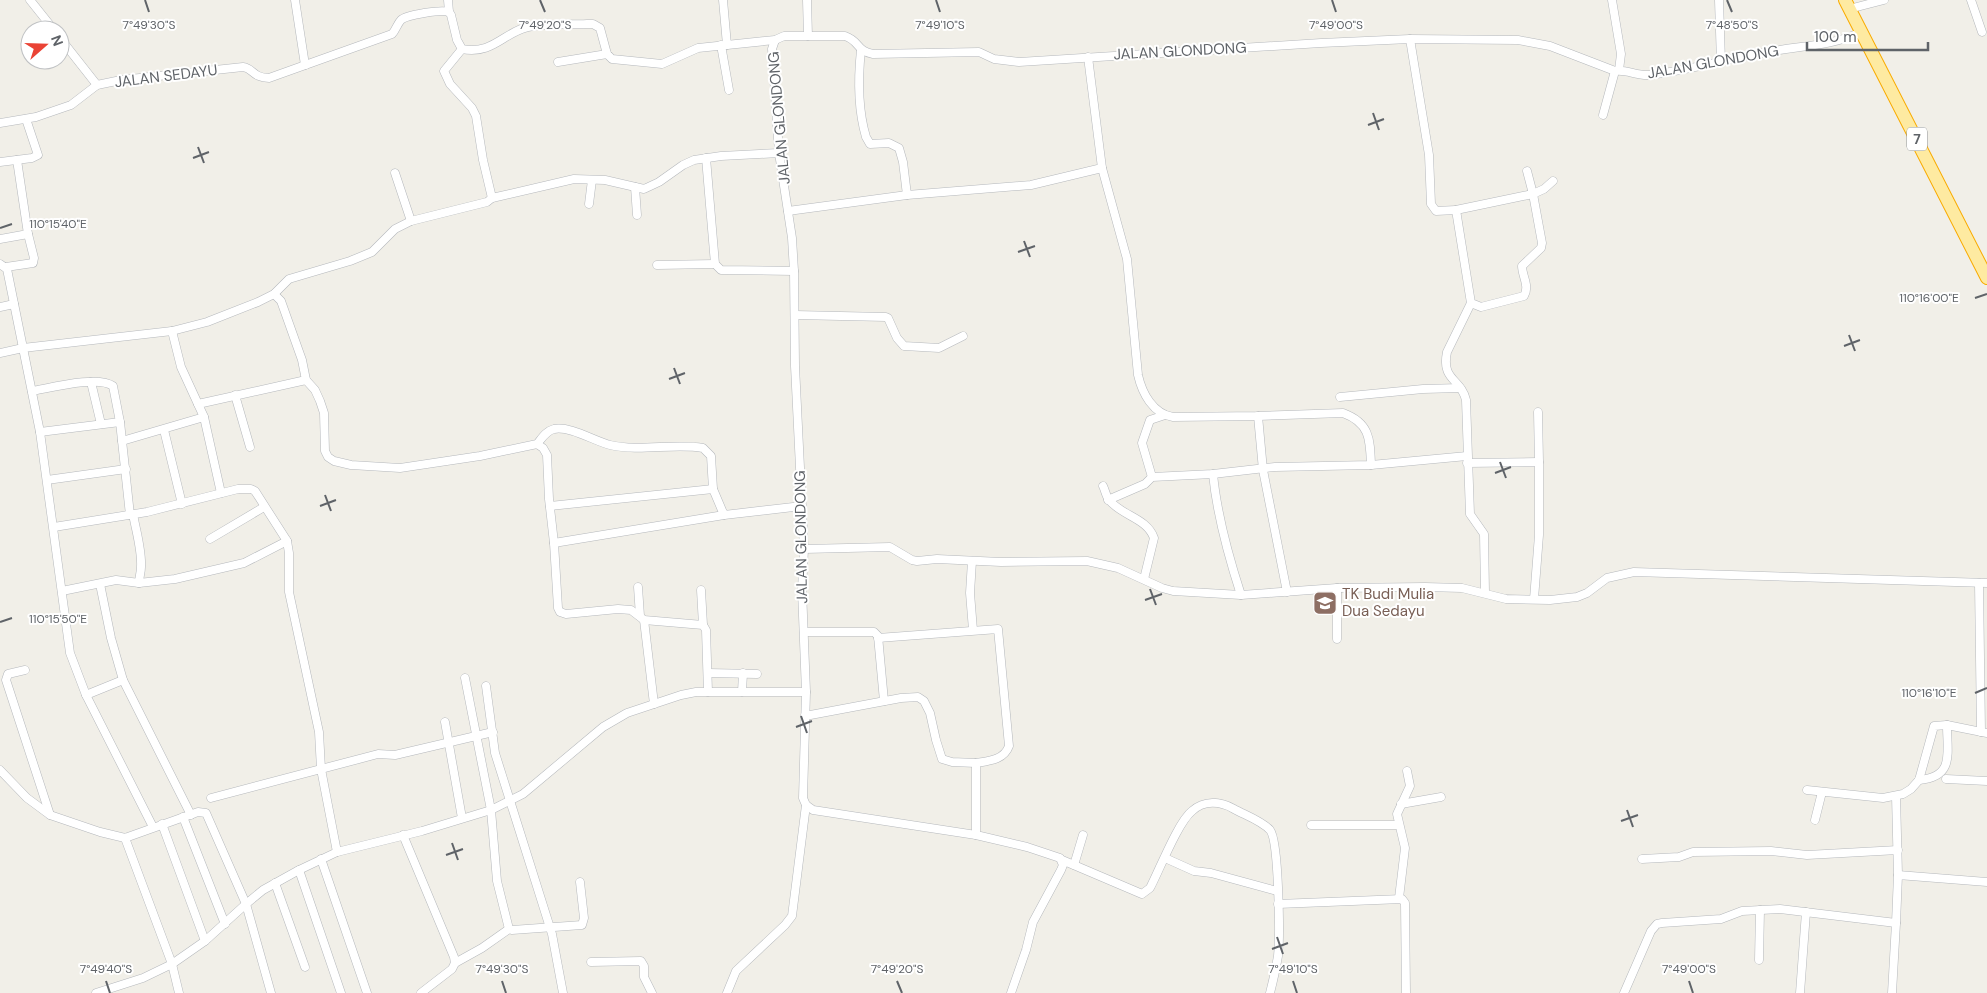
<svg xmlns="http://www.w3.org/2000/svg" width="1987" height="993" viewBox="0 0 1987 993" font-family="'DM Sans',sans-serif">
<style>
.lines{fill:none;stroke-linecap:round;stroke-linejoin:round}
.minor-casing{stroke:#b5b8bc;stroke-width:9}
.trunk-casing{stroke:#f9ab00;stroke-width:14}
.minor{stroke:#fff;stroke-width:8}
.trunk{stroke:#feeaa1;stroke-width:12}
.ticks{fill:none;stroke:#5f6368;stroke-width:2}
.labels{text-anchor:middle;stroke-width:4;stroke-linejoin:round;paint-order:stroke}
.shield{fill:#fff;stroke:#8f9295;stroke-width:1}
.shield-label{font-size:14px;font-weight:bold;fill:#5f6368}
.street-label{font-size:15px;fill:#5f6368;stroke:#fff}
.education-label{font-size:15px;fill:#785e54;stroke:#fff;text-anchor:start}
.ticks-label{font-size:12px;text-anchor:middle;fill:#5f6368;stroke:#fff;stroke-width:4;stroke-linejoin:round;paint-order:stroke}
</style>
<rect width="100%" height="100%" fill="#f1efe8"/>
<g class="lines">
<g class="minor-casing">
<g id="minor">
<polyline points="30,0 54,30"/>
<polyline points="295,0 305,65"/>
<path d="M 448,0 L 449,12 L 451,15 L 457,40 L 462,49 C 493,55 504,32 528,27 C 547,23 568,25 587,24 L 593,24 L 600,28 L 607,54 L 612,59 L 662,64 L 698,48 L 775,40 L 784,36 L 845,36 C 860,41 856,51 873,54 L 979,52 L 994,59 L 1019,62 L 1321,43 L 1410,39 L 1518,40 L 1550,46 L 1615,71 C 1626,69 1637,76 1649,75 C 1689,70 1728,59 1768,52 C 1798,46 1833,46 1861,32"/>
<polyline points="723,0 727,45"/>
<polyline points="807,0 808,36"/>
<polyline points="1612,0 1621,54 1619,70"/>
<polyline points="1719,0 1721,62"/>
<polyline points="1971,0 1982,32"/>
<polyline points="1849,9 1884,0"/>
<polyline points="60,38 97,85"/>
<path d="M 1410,39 L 1429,155 L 1431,204 L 1436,211 L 1456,210 L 1471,303 L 1481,307 L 1524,296 C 1530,286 1522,276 1522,266 L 1541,248 L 1542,243 L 1533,194 L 1527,171"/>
<polyline points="775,40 772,49 779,153 792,238 794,271 795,366 804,549 802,590 806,692 803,798 806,805 813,810 976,835 1027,847 1060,858 1063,865 1061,870 1033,922 1026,950 1011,993"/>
<polyline points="721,45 729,90"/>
<polyline points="462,49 444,71 450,84 472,108 476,116 483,160 492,198"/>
<path d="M 861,50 C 858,78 858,110 866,137 L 870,144 L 889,143 L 899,148 L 903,162 L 907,195"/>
<path d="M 1088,57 L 1102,168 L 1127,259 L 1138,375 C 1142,393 1153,414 1173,417 L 1258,416 L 1343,413 C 1370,423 1370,439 1371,465"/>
<polyline points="558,62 607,54"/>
<polyline points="1603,115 1615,71"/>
<path d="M 0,123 L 36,117 L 71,105 L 97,85 L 121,80 L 243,67 C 253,68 253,78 269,78 L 392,34 C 396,30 397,24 401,20 C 406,15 442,9 449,12"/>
<polyline points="706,158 715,264 721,270 794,271"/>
<polyline points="0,162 32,158 38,155 26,119"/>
<polyline points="395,173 411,221"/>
<polyline points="635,187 637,215"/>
<polyline points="589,204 592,180"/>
<polyline points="1456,210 1533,194 1544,189 1553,181"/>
<polyline points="788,211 907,195 1031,185 1102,168"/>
<polyline points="0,239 28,234 17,160"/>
<polyline points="0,264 7,269 40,432 70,653 86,695 153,827"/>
<polyline points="657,265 715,264"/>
<polyline points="6,267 33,263 34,258 28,234"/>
<path d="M 274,294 L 281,301 L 302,360 L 306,380 L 315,390 L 320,401 L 324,413 L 325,451 L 328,457 L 334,461 L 351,465 L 400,468 L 480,456 L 537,444 C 542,438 546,431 554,429 C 571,426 594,441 610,445 C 640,452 673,443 703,448 L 711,456 L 713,489 L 724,515 L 802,506"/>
<path d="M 1471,303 L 1447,352 C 1441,381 1461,378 1466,400 L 1470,514 L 1484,534 L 1485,593"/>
<polyline points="0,307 14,304"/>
<polyline points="795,315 886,317 888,318 897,338 904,346 939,348 963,336"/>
<polyline points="172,331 181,367 198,404"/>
<polyline points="0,353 23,348 172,331 207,322 258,302 274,294 289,279 350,261 372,252 395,229 411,221 487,202 492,198 574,179 605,180 644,189 659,182 683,165 694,160 721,156 779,153"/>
<polyline points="91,382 101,424"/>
<path d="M 32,391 C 50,388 98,375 113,386 L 120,422 L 130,515"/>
<polyline points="235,395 250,447"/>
<polyline points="1340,397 1423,389 1460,388"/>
<polyline points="1538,412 1539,462"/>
<polyline points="1258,416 1263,470 1287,592"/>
<polyline points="164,430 182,504"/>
<polyline points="40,432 120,422"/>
<polyline points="122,441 204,417"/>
<polyline points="537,444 543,448 547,455 549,499 554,543"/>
<polyline points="1467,463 1539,462 1539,535 1534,599"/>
<path d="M 1213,474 C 1217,516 1228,555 1241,595"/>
<polyline points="1152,477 1142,443 1150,420 1165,415"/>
<polyline points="47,480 126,469"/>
<path d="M 1103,486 C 1105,490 1106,496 1109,500 C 1122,516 1147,518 1154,538 L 1144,579"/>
<polyline points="221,493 204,417 198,404 306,380"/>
<polyline points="1108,500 1145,484 1152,477 1213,474 1275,467 1371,465 1467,456"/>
<polyline points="550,506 713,489"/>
<path d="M 133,514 C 136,531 142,550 141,567 C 141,573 139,577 139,583"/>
<polyline points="54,527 147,512 238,489 251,489 255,491 287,541 289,553 289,592 319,732 321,769 337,852"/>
<polyline points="210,539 264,507"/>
<polyline points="804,549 890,547 912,560 917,561 937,559 1001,562 1087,561 1118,568 1162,588 1173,591 1241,595 1337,588 1425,587 1462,588 1506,599 1550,600 1577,597 1587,593 1607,578 1634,572 1987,583"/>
<polyline points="972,561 970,593 973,630"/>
<polyline points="1979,583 1981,732"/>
<polyline points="100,584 111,638 123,680 191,815"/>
<polyline points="638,587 640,616"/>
<polyline points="701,590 703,625"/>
<polyline points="62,591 116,580 139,583 175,579 244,563 287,541"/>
<polyline points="644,620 654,704"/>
<polyline points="804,632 874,632 878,636 884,701"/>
<path d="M 878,638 L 998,629 L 1009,746 C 1004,760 989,761 976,763 L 976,835"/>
<polyline points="1337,639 1337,588"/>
<polyline points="25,670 8,674 6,680 50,815"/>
<polyline points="708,673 757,674"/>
<polyline points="465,678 491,810 497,881 509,929 512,930 582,925 584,918 580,882"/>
<polyline points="486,686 495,753 552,934 563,993"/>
<polyline points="708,692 706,630 703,625 644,620 631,610 618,609 566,614 560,612 558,608 554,543 724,515"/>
<polyline points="742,692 743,673"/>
<polyline points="86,695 123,680"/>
<polyline points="805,716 901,698 918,697 924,701 930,713 936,740 942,759 952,762 976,763"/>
<polyline points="445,722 462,818"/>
<polyline points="0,770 27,798 50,815 100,832 125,838 198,812 206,813 246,904 271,993"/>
<polyline points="1946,779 1987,781"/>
<path d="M 1919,780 C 1955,777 1947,753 1947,725"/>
<polyline points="1807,790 1883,798 1903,794 1911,789 1919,780 1934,726 1947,725 1987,733"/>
<polyline points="1896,796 1898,875"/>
<polyline points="211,798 378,754 395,755 493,732"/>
<polyline points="1401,804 1441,797"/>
<polyline points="183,817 225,924"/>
<polyline points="1815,820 1822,792"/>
<polyline points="162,824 205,941"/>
<polyline points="1311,825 1399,825"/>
<polyline points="403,835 454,957 455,963 452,969 421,993"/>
<polyline points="125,838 172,964 205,941 246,904 263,890 299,870 337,852 422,831 491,810 523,794 603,727 627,713 681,695 696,692 806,692"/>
<polyline points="1165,858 1194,871 1211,873 1277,891"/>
<polyline points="321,859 367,993"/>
<polyline points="1642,859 1679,857 1693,852 1771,851 1807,855 1898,850"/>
<path d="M 1062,860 L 1142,894 L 1150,888 C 1159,871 1178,822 1192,811 C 1204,800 1220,801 1234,809 C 1245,815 1262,821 1270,830 C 1279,841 1280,937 1278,956 C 1276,968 1273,981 1270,993"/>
<polyline points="1074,865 1083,835"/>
<polyline points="299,870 341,993"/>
<polyline points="275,883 305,967"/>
<polyline points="1399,898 1405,848 1397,814 1410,786 1407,771"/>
<polyline points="1278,904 1402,899 1405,903 1406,993"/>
<polyline points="1759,960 1760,910"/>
<polyline points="591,962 641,961 644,966 644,977 652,993"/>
<polyline points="455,963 482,948 509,929"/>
<polyline points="96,993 143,978 172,964 179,993"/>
<polyline points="727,993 736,971 785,925 792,916 806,805"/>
<polyline points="1624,993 1651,931 1657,924 1662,923 1721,919 1742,911 1780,909 1896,923 1898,875 1987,882"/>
<polyline points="1800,993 1806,912"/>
<polyline points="1892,993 1896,923"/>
</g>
</g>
<g class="trunk-casing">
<polyline id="trunk" points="1845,0 1987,278"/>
</g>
<use href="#minor" class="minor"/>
<use href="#trunk" class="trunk"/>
</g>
<path class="ticks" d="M 145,0 L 149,12M 540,0 L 545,12M 936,0 L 940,12M 1332,0 L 1336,12M 1727,0 L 1732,12M 1373,113 L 1379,130M 1368,125 L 1384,119M 198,147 L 204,163M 193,158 L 209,152M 0,228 L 12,224M 1024,241 L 1030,257M 1018,252 L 1035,246M 1975,298 L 1987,294M 1849,335 L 1855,351M 1844,346 L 1860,340M 674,368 L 680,384M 669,379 L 685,373M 1500,462 L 1506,478M 1495,473 L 1511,467M 325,495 L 331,511M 320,506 L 336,500M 1150,589 L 1156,605M 1145,600 L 1162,594M 0,622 L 12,618M 1975,693 L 1987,688M 801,716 L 807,733M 796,727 L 812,721M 1627,810 L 1633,827M 1621,821 L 1638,815M 452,843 L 458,860M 446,855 L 463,849M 1277,937 L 1283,954M 1272,949 L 1288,943M 106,981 L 110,993M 502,981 L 506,993M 897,981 L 902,993M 1293,981 L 1297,993M 1689,981 L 1693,993"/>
<defs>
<g id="school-square" transform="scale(1.25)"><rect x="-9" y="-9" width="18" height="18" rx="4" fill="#8d6e63" stroke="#fff"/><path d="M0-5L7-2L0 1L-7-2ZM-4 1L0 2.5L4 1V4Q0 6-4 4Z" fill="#fff"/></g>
</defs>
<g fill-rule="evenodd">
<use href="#school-square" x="1325" y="603"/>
</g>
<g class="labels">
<rect class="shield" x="1907" y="127.5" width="20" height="23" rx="4"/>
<g class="shield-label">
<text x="1917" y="144">7</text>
</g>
<g class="street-label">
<text transform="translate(1180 51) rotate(-3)" y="5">JALAN GLONDONG</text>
<text transform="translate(1713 62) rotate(-10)" y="5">JALAN GLONDONG</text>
<text transform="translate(166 76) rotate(-7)" y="5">JALAN SEDAYU</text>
<text transform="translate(779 118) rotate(-95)" y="5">JALAN GLONDONG</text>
<text transform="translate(801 537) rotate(-91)" y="5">JALAN GLONDONG</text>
</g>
<g class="education-label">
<text x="1342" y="599">TK Budi Mulia<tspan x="1342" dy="17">Dua Sedayu</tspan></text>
</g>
</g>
<g class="ticks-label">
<text x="149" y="29">7°49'30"S</text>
<text x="545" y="29">7°49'20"S</text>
<text x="940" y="29">7°49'10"S</text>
<text x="1336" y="29">7°49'00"S</text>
<text x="1732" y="29">7°48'50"S</text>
<text x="58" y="228">110°15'40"E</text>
<text x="1929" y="302">110°16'00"E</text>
<text x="58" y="623">110°15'50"E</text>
<text x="1929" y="697">110°16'10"E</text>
<text x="106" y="973">7°49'40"S</text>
<text x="502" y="973">7°49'30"S</text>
<text x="897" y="973">7°49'20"S</text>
<text x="1293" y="973">7°49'10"S</text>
<text x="1689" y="973">7°49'00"S</text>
</g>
<g transform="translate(45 45) rotate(70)"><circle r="24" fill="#ffffff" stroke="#bfc1c3"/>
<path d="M0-4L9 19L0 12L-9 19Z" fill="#ea4335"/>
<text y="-8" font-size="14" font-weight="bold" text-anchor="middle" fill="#5f6368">N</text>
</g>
<path d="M1807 42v8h121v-8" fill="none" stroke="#5f6368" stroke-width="2.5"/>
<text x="1814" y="42" font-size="15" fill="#5f6368" stroke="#ffffff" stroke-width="4" paint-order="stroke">100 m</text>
</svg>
